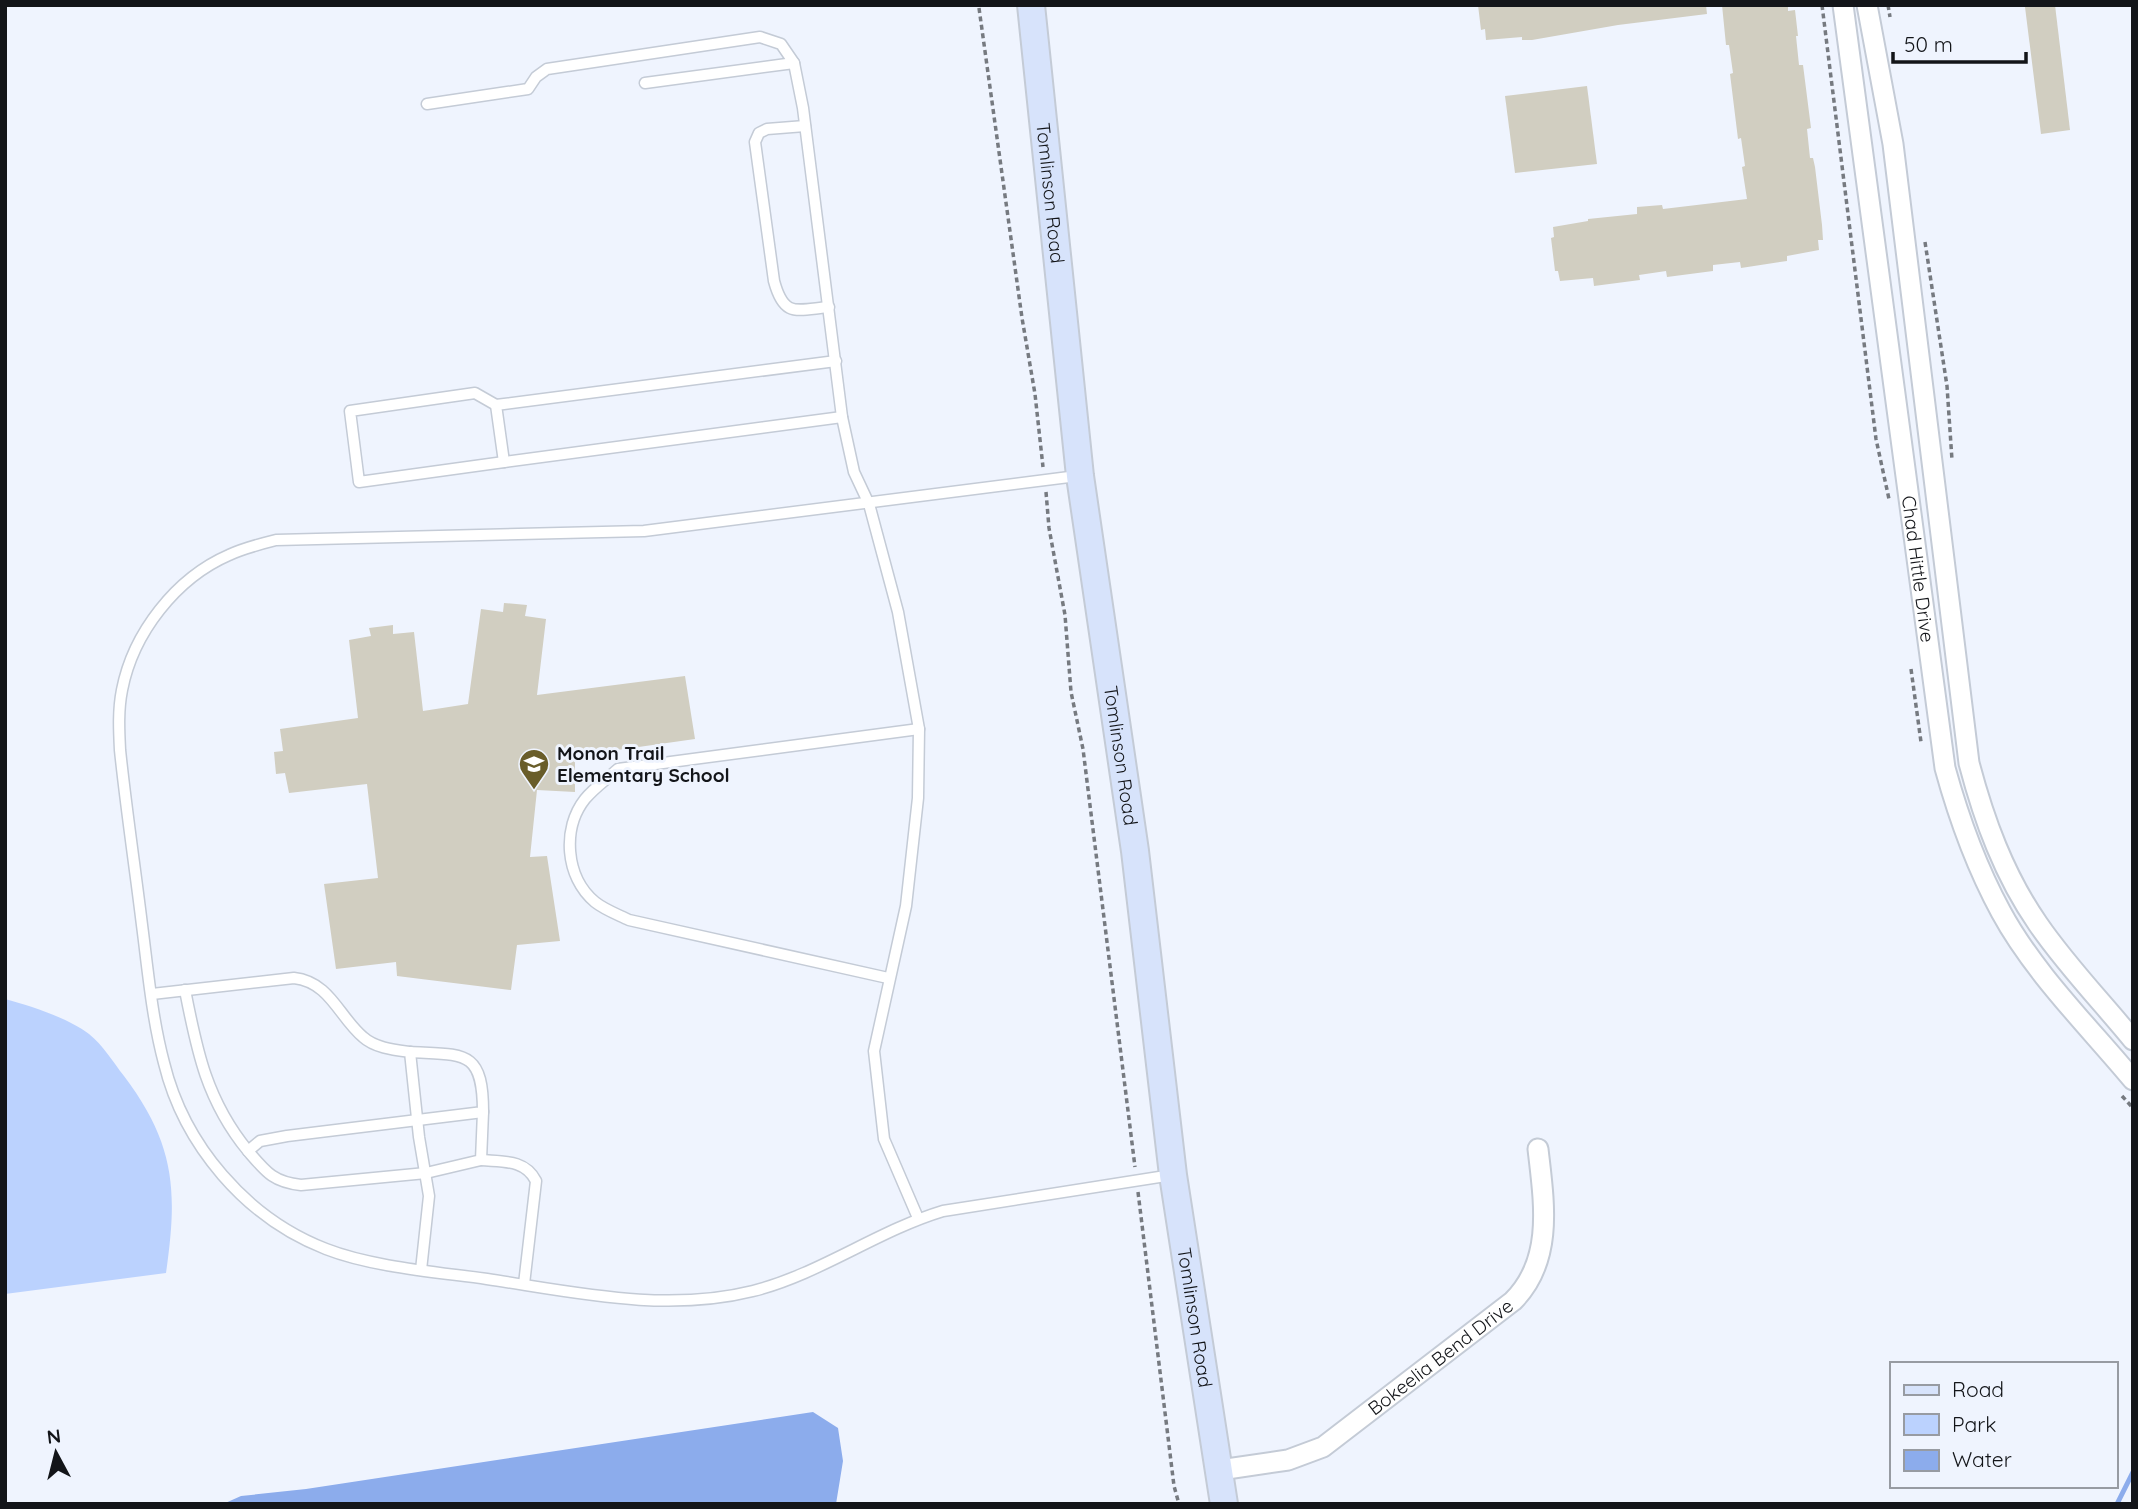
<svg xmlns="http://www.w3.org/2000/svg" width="2138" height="1509" viewBox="0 0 2138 1509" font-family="Quicksand,sans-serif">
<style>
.green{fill:#bbd2fe}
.water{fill:#8cacec}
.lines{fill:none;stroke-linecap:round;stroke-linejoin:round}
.stream{stroke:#8cacec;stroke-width:5}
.building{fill:#d1cec1}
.lane-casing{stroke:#c4cbd6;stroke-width:13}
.street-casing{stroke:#c4cbd6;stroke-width:23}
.secondary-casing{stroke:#c4cbd6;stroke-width:30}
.path{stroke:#767a80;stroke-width:3.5;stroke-dasharray:5 3.5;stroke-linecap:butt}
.lane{stroke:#fff;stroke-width:10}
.street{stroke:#fff;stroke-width:19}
.secondary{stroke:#d7e3fb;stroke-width:26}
.labels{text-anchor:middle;stroke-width:6;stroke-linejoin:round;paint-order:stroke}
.street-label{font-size:19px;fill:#131519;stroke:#eff4fe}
.poi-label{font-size:19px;font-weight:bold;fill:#131519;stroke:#eff4fe;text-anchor:start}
</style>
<rect width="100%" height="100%" fill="#eff4fe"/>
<path class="green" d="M 5,999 C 31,1006 68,1018 89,1034 C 103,1045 113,1062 124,1076 C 175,1144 178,1190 166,1273 L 5,1294 Z"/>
<polygon class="water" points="813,1412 838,1428 843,1461 836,1504 223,1504 241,1496 306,1489"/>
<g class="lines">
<polyline class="stream" points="2117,1504 2133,1472"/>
</g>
<g class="building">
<polygon points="1478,5 1706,5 1707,14 1618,25 1532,40 1522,40 1522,37 1486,40 1485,29 1481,30"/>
<polygon points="1722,5 1788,5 1788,11 1795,10 1798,36 1796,36 1799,65 1803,65 1811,128 1807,129 1810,158 1813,158 1815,167 1822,225 1823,240 1818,240 1819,250 1787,256 1787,261 1741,268 1740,262 1713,265 1713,271 1667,277 1666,271 1639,275 1640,280 1594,286 1593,278 1560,281 1558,271 1555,271 1551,238 1554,237 1553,227 1588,221 1588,219 1637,214 1637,207 1662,205 1663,209 1747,199 1742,167 1745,166 1741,138 1738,139 1730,74 1733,73 1729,45 1726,45"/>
<polygon points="2038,5 2055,5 2070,130 2041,134 2025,7"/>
<polygon points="1587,86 1597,164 1515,173 1505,96"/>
<polygon points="504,603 527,605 525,616 546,619 537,695 685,676 695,739 575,756 575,792 537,790 530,857 547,856 560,941 517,945 511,990 397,976 396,962 336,969 324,884 378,878 367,784 289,793 285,773 276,774 274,752 283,751 280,729 358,718 349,640 371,636 369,628 393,625 393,634 414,632 423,711 468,704 481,609 503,612"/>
</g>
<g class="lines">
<g class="lane-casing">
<g id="lane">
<polyline points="645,83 794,63"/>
<polyline points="427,104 528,89 536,77 547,69 760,37 781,44 794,63 803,108 842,417 854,472 869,504 898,612 919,729 918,798 906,906 874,1051 884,1139 918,1218"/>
<path d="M 805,126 L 767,129 L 759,133 L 755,142 L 774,281 C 784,318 796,310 829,307"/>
<polyline points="836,361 496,405 504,462 842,417"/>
<polyline points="496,405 475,393 350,411 359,482 504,462"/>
<path d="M 1077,476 L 644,531 L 276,540 C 260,544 244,548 229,555 C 176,578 133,633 122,690 C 118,710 119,730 120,750 C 126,808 135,867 142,925 C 148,971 152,1018 164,1063 C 184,1145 246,1218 326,1249 C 372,1267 437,1272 487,1279 C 574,1292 665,1313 753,1291 C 820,1274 877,1231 943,1211 L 1172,1175"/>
<path d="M 888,978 L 629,920 C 619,915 605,910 595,902 C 565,877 562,828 585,799 C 594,788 607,779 618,769 L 919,729"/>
<path d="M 185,990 C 197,1052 207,1101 248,1151 C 266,1172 273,1182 301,1185 L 426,1173 L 481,1160 L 483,1112"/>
<path d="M 152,994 L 294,978 C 330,982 339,1017 363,1037 C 375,1048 395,1050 410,1052 L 419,1137 L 429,1196 L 421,1270"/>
<path d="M 248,1151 L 260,1141 L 287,1136 L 483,1112 C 483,1049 464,1055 410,1052"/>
<path d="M 481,1160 C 502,1162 525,1159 536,1181 L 524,1284"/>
</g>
</g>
<g class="street-casing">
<g id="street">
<path id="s1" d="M 1843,5 L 1945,768 C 1959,819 1976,866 2001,912 C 2034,973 2089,1027 2133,1080"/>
<path d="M 1867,5 L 1893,144 L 1969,763 C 1984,820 2004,875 2038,924 C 2066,965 2102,1002 2133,1040"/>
<path id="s2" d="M 1220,1470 L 1288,1460 L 1323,1447 L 1513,1301 C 1554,1260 1544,1202 1538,1149"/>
</g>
</g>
<g class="secondary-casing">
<g id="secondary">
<path id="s3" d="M 1031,5 L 1080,476 L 1135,851 L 1173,1175 L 1224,1504"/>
</g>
</g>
<g class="path">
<polyline points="1822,5 1876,439 1889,499"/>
<polyline points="1888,5 1890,17"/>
<polyline points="979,8 1022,318 1035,394 1043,467"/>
<polyline points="1925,242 1947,386 1952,460"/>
<polyline points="1046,492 1049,528 1065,615 1071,692 1083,749 1135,1167"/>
<polyline points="1911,669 1921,742"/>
<polyline points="2122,1096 2133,1108"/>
<polyline points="1138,1192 1174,1486 1179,1504"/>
</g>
<use href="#lane" class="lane"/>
<use href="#street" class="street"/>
<use href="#secondary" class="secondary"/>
</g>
<defs>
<g id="school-pin" transform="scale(1.575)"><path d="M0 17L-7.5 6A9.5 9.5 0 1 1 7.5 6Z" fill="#695d2a" stroke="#eff4fe"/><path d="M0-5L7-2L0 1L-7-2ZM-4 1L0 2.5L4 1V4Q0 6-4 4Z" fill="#fff"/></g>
</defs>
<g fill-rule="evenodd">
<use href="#school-pin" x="534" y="764"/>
</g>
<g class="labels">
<g class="street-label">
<text dy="7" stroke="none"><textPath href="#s3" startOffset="189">Tomlinson Road</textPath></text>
<text dy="7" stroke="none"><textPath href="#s1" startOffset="569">Chad Hittle Drive</textPath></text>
<text dy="7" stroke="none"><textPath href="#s3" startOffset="756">Tomlinson Road</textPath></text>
<text dy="7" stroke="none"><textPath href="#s3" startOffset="1323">Tomlinson Road</textPath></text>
<text dy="7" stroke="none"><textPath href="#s2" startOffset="254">Bokeelia Bend Drive</textPath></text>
</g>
<g class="poi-label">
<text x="557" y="760">Monon Trail<tspan x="557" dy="22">Elementary School</tspan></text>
</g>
</g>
<rect width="2138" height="1509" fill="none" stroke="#131519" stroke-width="14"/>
<rect x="1890" y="1362" width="228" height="126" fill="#eff4fe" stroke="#979ba2" stroke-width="2"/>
<rect x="1904" y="1385" width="35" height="10" fill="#d7e3fb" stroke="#979ba2" stroke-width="2"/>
<text x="1952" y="1397" font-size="21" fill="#131519">Road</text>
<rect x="1904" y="1414" width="35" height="21" fill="#bbd2fe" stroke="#979ba2" stroke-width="2"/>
<text x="1952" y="1432" font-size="21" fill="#131519">Park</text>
<rect x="1904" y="1450" width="35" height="21" fill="#8cacec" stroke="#979ba2" stroke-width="2"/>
<text x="1952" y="1467" font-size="21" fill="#131519">Water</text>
<g transform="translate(56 1453) rotate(353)" stroke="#eff4fe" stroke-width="5" paint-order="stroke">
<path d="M0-5L12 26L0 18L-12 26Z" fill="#131519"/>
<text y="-10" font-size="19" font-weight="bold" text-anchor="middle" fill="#131519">N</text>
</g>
<path d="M1893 52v10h133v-10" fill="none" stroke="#131519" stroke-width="3.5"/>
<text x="1904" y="52" font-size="21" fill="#131519" stroke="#eff4fe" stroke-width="5" paint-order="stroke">50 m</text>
</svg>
